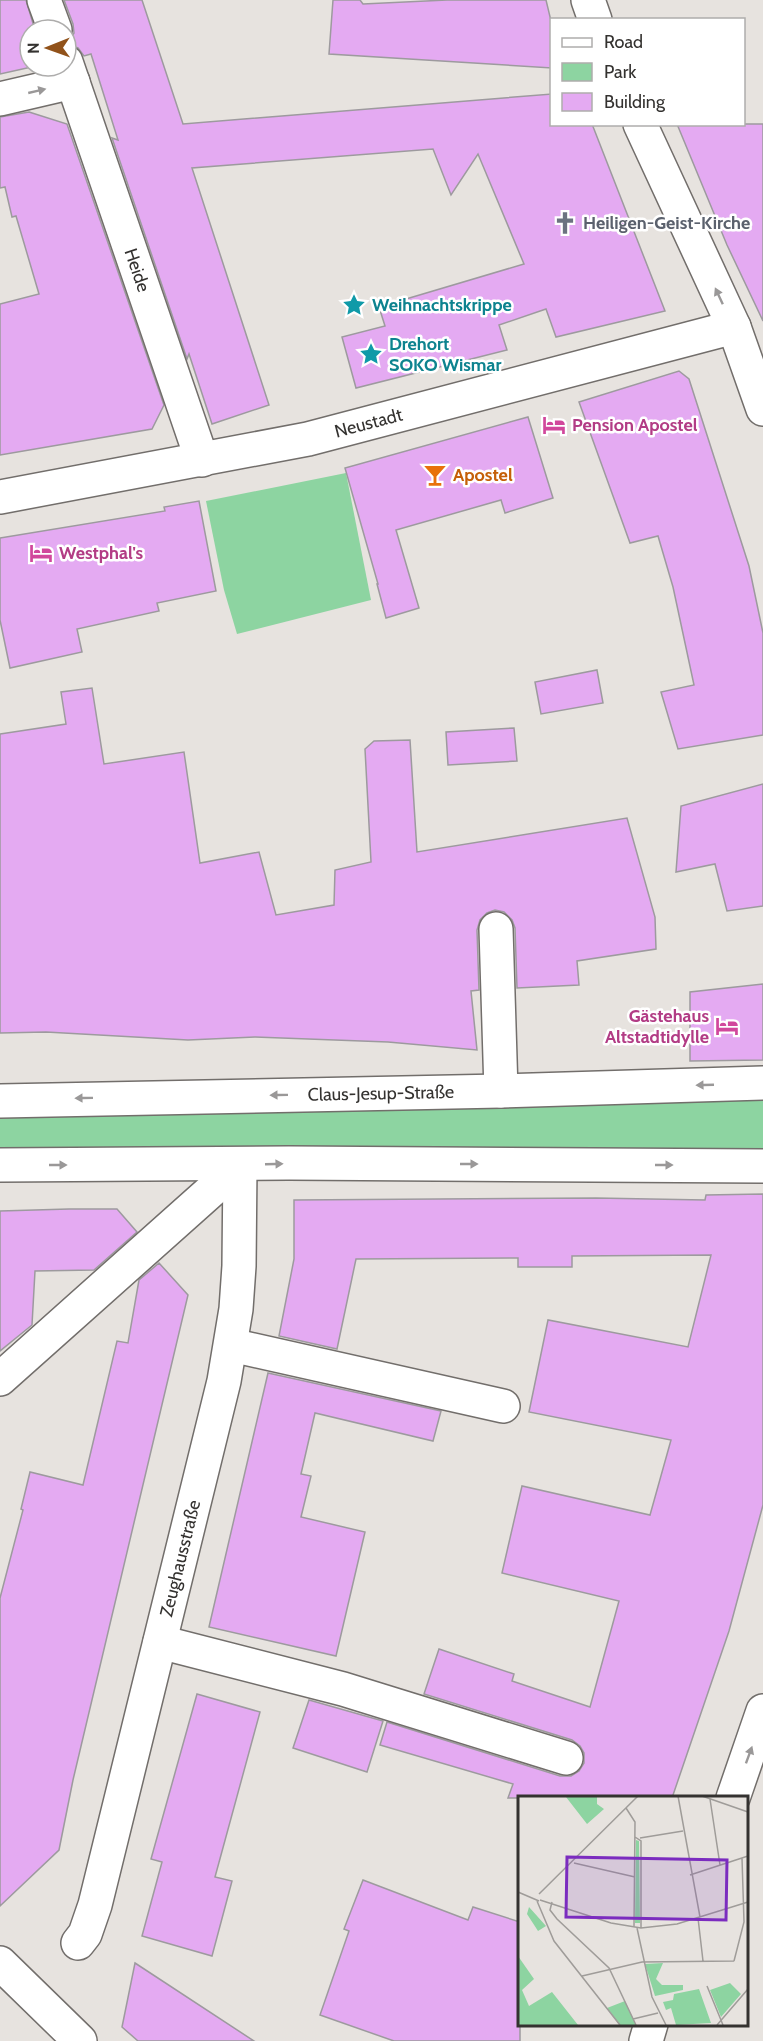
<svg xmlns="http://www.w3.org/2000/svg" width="763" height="2041" viewBox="0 0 763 2041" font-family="Cabin,sans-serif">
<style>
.green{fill:#8dd4a1}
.building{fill:#e4aaf2;stroke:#9d9a9e;stroke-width:1.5}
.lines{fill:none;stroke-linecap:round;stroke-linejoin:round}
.minor-casing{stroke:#726e6b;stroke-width:36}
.minor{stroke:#fff;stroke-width:33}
.oneway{fill:#9a9898}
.labels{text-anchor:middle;stroke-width:5;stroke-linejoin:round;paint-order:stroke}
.worship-label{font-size:18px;font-weight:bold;fill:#5b616d;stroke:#fff;text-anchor:start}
.street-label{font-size:18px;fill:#343230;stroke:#fff}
.culture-label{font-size:18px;font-weight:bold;fill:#0d838f;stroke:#fff;text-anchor:start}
.hotel-label{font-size:18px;font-weight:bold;fill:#b23c85;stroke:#fff;text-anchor:start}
.food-label{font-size:18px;font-weight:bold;fill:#c56008;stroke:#fff;text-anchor:start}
.inset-road{fill:none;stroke:#9f9c99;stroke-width:1.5}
.view{fill:#7b2cbf;fill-opacity:0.15;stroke:#7b2cbf;stroke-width:3}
.inset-edge{fill:none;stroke:#343230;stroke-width:3}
</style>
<rect width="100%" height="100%" fill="#e7e3df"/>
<g class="green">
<polygon points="346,473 371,600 237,634 224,590 206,501"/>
<polygon points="763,1095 763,1156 0,1156 0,1113"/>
</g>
<g class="building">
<polygon points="0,0 26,0 35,30 30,30 30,66 36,66 0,74"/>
<polygon points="64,0 142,0 183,124 552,94 552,124 592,124 665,311 556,337 546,309 499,325 507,350 356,388 342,337 385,326 379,307 524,264 478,154 451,195 433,149 192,168 269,405 212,424 189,354 187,359 112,138 118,140 91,54 84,56 78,48 67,44 74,33 73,24"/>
<polygon points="333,0 360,0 363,4 447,0 546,0 552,25 552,68 329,54"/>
<polygon points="29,112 67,124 164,405 152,429 0,455 0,304 39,294 16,216 12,217 5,187 0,188 0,117"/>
<polygon points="677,124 763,124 763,321 727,245"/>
<polygon points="679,371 689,379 749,566 763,633 763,735 678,749 661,692 694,685 673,587 658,536 630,543 579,402"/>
<polygon points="528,417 553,498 505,513 501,500 396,530 419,608 386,618 377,584 378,584 345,468"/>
<polygon points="199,501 216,591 157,603 159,611 77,629 82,652 10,668 0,620 0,538 165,511 164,507"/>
<polygon points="597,670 603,703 541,714 535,682"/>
<polygon points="92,688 104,764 184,752 200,863 259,852 276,915 334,905 335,870 371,862 365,749 374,741 410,740 417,852 627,818 655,917 656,949 577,961 579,985 517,988 515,928 512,920 504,912 495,910 487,913 480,920 477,930 479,990 471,991 477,1050 388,1042 255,1037 188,1040 46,1032 0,1033 0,734 66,724 61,692"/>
<polygon points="514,728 517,761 448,765 446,732"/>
<polygon points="763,784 763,906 727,911 715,864 676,872 681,806"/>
<polygon points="763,984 763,1060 690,1061 690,992"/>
<polygon points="763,1194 763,1505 729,1631 672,1798 508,1798 513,1784 380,1745 387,1722 560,1776 571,1776 579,1771 584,1763 584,1753 580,1746 572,1740 424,1694 439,1649 514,1674 512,1681 590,1707 619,1601 502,1573 522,1486 650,1515 671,1440 529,1412 548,1320 688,1347 711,1255 572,1256 572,1267 518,1267 518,1258 356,1259 337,1349 279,1336 294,1259 294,1200 596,1198 705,1200 706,1195"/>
<polygon points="69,1209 117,1209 137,1232 94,1270 35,1271 32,1325 0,1351 0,1211"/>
<polygon points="159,1263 188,1295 73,1780 59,1850 0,1906 0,1598 23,1510 21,1509 30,1472 83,1485 117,1341 128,1343 139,1280"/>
<polygon points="268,1373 441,1411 433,1441 315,1413 301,1474 311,1476 301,1517 365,1532 336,1656 209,1627"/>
<polygon points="197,1694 260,1712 215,1877 232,1881 212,1956 142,1936 162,1862 151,1859"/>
<polygon points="309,1700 383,1721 367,1772 293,1748"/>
<polygon points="363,1880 468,1920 473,1907 520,1922 520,2041 394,2041 320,2015 349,1931 344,1929"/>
<polygon points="135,1963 254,2041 138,2041 122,2027"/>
</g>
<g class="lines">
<g class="minor-casing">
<g id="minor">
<polyline points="44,0 55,30"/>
<polyline points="588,0 595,20"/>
<path id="s1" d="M 66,62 L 202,460"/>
<polyline points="0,99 73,82"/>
<polyline points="640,124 734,327 763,409"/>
<path id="s2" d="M 0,497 L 308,439 L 734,327"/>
<polyline points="496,929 501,1091"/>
<path id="s3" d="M 0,1101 L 501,1091 L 763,1083"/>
<polyline points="0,1165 289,1163 763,1166"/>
<polyline points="231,1345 503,1406"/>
<polyline points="0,1379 240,1165"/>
<polyline points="160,1642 343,1689 566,1758"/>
<polyline points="733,1798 763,1711"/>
<path id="s4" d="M 78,1943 L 85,1934 L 95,1905 L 224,1381 L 236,1309 L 239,1266 L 240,1165"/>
<polyline points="0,1963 80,2041"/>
<polyline points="646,2041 651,2024"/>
</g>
</g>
<use href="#minor" class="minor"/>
</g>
<defs><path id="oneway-solid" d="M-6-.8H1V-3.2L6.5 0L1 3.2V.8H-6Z" transform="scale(1.5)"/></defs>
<g class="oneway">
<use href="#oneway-solid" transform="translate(37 91) rotate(-13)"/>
<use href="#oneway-solid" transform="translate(719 296) rotate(-115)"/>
<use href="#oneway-solid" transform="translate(705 1085) rotate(178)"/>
<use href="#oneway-solid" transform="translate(279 1095) rotate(179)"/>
<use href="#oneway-solid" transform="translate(84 1098) rotate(179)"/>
<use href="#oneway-solid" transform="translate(274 1164) rotate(-2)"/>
<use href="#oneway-solid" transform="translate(469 1164)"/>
<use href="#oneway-solid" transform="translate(58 1165)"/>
<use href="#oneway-solid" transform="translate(664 1165)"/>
<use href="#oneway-solid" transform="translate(749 1755) rotate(-70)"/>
</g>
<defs>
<g id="church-bare" transform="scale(1.8)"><path d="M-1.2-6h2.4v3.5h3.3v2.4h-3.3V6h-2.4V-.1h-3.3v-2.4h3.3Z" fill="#6b7280" stroke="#fff" stroke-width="2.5" paint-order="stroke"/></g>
<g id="sight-bare" transform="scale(1.8)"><path d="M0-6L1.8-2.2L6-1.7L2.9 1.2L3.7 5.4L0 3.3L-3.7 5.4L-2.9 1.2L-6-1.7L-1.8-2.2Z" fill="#0f9aa8" stroke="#fff" stroke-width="2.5" paint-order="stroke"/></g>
<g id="hotel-bare" transform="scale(1.8)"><path d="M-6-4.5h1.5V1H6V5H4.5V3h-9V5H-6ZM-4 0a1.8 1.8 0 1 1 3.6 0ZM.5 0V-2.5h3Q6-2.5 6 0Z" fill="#d1479c" stroke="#fff" stroke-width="2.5" paint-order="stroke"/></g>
<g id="bar-bare" transform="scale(1.8)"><path d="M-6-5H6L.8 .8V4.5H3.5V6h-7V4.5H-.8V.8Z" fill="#e8710a" stroke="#fff" stroke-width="2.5" paint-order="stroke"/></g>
</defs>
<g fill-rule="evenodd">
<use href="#church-bare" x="565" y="223"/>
<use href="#sight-bare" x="354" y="305"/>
<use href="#sight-bare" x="371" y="354"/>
<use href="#hotel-bare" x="554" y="425"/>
<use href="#bar-bare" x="435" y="475"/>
<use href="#hotel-bare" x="41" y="553"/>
<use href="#hotel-bare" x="727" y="1026"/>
</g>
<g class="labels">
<g class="worship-label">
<text x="583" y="229">Heiligen-Geist-Kirche</text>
</g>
<g class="street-label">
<text dy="6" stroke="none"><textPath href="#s1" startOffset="220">Heide</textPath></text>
<text dy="6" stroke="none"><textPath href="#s2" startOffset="376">Neustadt</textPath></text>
<text dy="6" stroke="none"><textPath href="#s3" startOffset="381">Claus-Jesup-Straße</textPath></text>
<text dy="6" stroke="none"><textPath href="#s4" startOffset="399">Zeughausstraße</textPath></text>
</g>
<g class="culture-label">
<text x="372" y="311">Weihnachtskrippe</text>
<text x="389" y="350">Drehort<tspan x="389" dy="21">SOKO Wismar</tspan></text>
</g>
<g class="hotel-label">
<text x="572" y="431">Pension Apostel</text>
<text x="59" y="559">Westphal's</text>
<text x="709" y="1022" text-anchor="end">Gästehaus<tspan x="709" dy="21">Altstadtidylle</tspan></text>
</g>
<g class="food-label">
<text x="453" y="481">Apostel</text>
</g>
</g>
<g transform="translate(518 1796)">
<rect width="230" height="230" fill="#e7e3df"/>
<path d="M 79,0 L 79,8 L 86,13 L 69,28 L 48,1 ZM 118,44 L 121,45 L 122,127 L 117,127 ZM 11,111 L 28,130 L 20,135 L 9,118 ZM 0,160 L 16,183 L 4,194 L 11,210 L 34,196 L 60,229 L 0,229 ZM 145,167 L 138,183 L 144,189 L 165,189 L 165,194 L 137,200 L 127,168 ZM 212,187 L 223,198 L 203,221 L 192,194 ZM 181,193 L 193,227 L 158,229 L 153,212 L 148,214 L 145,206 L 155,204 L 156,198 ZM 107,205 L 118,229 L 101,229 L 89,212 Z" fill="#8dd4a1"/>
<path class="inset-road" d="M 160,0 L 182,121M 184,0 L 230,16M 192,3 L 202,69M 108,12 L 117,26 L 116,131M 117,41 L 123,45 L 123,132M 122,42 L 165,35M 56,67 L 117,81M 172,79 L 230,60M 0,96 L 21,105M 21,98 L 120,0M 22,104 L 93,127 L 123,132 L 159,128 L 230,106M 19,105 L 36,145 L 102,229M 34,106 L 32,114 L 39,123 L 91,172 L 118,229M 180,122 L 185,165M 119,132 L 134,201 L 148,229M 216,165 L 226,126 L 224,62M 64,180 L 124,166 L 216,165M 189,190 L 205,229M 115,223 L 140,217M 199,229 L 230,193"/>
<path class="view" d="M 49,61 L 209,64 L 208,124 L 48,121 Z"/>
<rect width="230" height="230" class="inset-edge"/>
</g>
<rect x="550" y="18" width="195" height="108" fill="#ffffff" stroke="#aeadac" stroke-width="1.5"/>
<rect x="562" y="38" width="30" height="9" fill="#ffffff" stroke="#aeadac" stroke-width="1.5"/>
<text x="604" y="48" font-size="18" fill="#343230">Road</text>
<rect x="562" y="63" width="30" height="18" fill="#8dd4a1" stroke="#aeadac" stroke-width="1.5"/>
<text x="604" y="78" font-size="18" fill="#343230">Park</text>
<rect x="562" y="93" width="30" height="18" fill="#e4aaf2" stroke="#aeadac" stroke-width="1.5"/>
<text x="604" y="108" font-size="18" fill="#343230">Building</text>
<g transform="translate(48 48) rotate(269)"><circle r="28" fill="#ffffff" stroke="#aeadac" stroke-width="1.5"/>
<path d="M0-4.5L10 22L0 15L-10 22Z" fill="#91521a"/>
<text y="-9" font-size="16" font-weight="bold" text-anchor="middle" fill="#343230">N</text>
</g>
</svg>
